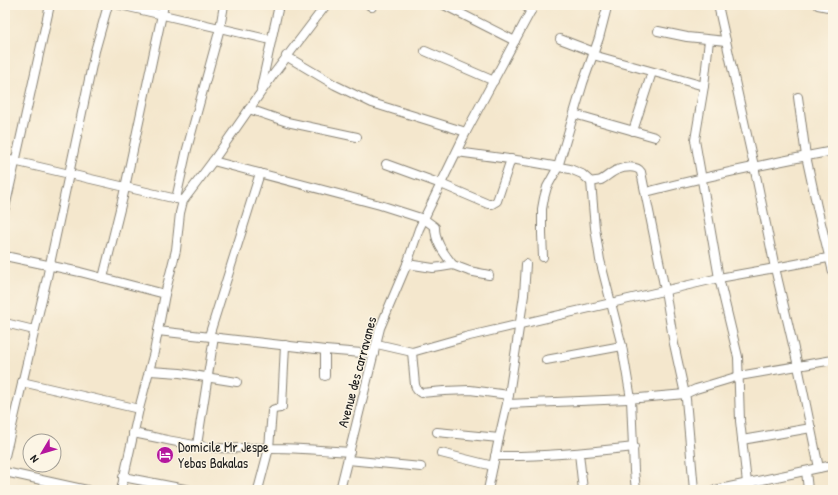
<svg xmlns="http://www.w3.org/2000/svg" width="838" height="495" viewBox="0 0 838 495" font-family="'Patrick Hand',sans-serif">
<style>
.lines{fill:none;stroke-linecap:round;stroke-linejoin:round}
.minor-casing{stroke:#888274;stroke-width:10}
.minor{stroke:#fff;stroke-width:8}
.labels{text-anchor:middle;stroke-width:3;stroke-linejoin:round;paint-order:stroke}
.street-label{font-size:14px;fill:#1c1c1c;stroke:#fcf5e5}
.poi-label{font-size:14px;fill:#1c1c1c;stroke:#fcf5e5;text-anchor:start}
</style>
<rect width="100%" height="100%" fill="#fcf5e5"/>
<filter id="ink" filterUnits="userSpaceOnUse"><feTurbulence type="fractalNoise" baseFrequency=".025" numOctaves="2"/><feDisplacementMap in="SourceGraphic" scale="8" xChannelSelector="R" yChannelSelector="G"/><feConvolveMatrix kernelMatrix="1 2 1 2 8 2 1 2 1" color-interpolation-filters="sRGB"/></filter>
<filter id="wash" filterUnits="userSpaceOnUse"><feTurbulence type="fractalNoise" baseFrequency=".012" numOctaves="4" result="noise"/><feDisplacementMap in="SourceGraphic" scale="16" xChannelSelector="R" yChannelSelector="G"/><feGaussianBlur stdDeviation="0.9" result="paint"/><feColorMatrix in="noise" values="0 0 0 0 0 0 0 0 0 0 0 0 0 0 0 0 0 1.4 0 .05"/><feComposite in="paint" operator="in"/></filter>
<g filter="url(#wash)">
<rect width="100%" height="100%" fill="#f4e7cd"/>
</g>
<g filter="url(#ink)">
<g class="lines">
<g class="minor-casing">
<g id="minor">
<polyline points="120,5 271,40"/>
<polyline points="369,5 372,7"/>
<polyline points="444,5 515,41"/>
<polyline points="524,5 531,11"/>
<polyline points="718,5 754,166 775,268 798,366 819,468"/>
<polyline points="818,5 833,8"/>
<polyline points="658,31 687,37 726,41"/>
<polyline points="560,39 594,52"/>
<polyline points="709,40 704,86 695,140 719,278 738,357 740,421 747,483 749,490"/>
<polyline points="425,51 494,81"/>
<polyline points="593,55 704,86"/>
<polyline points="286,56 335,85 372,103 466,132"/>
<polyline points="261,88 279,5"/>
<polyline points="798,97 806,156 817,207 833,272"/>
<polyline points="249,109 287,122 357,137"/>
<polyline points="574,114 655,137"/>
<polyline points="633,131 652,72"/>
<path d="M 457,152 L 531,162 L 570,169 L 582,174 L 591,182 C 594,181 598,181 601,180 C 607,177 611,172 617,170 C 624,167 637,165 641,172 L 665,290 L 674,344 L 686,399 L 694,490"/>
<polyline points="5,159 181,200"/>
<path d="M 213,161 L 380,205 L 424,219 L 435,227 C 435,243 444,253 453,265"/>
<polyline points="386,164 441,184 488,204 492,204 497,201 511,159"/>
<polyline points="591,182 595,228 600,260 622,346 631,399 634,471 636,490"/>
<path d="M 646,192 C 708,176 770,163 833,151"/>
<polyline points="176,199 187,149 220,28 224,5"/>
<polyline points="5,208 50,5"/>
<polyline points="5,256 80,272 165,294"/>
<polyline points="543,257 542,234 542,209 544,198 547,187 558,167 583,83 599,38 606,11 607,5"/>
<polyline points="407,264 433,268 441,267 453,265 469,271 489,275"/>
<polyline points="103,278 123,197 164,5"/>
<polyline points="5,323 34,330"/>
<polyline points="158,331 325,350 374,354"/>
<polyline points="209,336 260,173"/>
<polyline points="377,344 412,352 465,337 719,278 775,268 833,257"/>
<polyline points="412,352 415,385 417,390 421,393 444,391 470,390 509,395"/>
<polyline points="546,360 622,346"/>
<polyline points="150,371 180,373 237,382"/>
<polyline points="325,376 325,350"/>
<polyline points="22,382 139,409"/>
<polyline points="507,404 628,399 685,394 696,389 739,376 833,360"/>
<polyline points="437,432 499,438"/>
<path d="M 133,433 C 161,438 190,446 218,448 C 235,449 253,447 270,448 C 297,448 323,450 350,452"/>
<polyline points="742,440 811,428"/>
<polyline points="197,445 214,337"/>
<polyline points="441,453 493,466"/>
<polyline points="579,453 583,490"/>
<polyline points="5,456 47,278 95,51 108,5"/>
<path d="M 495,456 C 541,457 588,452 634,447"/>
<polyline points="348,460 421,467"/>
<polyline points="806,471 808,490"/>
<polyline points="5,472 87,490"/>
<polyline points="123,477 190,490"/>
<polyline points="121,490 139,409 154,352 165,294 176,250 180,213 183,201 213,161 273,75 326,5"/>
<path d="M 258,490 L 269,448 L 272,411 C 275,407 279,410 282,407 L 285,345"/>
<polyline points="340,490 380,328 407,264 419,229 466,132 534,5"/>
<polyline points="488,490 499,438 509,395 524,295 526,264"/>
<polyline points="715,490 833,465"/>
</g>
</g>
<use href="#minor" class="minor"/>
</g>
</g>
<defs>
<g id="hotel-disc" transform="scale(0.9)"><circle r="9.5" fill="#b5179e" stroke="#fcf5e5"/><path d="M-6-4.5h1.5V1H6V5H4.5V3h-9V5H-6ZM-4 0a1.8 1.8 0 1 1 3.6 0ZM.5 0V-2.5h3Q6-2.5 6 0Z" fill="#fff"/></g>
</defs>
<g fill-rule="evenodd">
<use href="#hotel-disc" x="165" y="455"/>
</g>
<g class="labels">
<g class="street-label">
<text transform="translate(357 372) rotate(-75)" y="5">Avenue des carravanes</text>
</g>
<g class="poi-label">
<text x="178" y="452">Domicile Mr Jespe<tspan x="178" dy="16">Yebas Bakalas</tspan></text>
</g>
</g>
<rect width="838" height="495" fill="none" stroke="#fcf5e5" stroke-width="20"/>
<g transform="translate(42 453) rotate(232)"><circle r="19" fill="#fcf5e5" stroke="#a29e95"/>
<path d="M0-3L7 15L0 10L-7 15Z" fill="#b5179e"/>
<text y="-6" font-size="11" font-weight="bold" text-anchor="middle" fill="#1c1c1c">N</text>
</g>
</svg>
